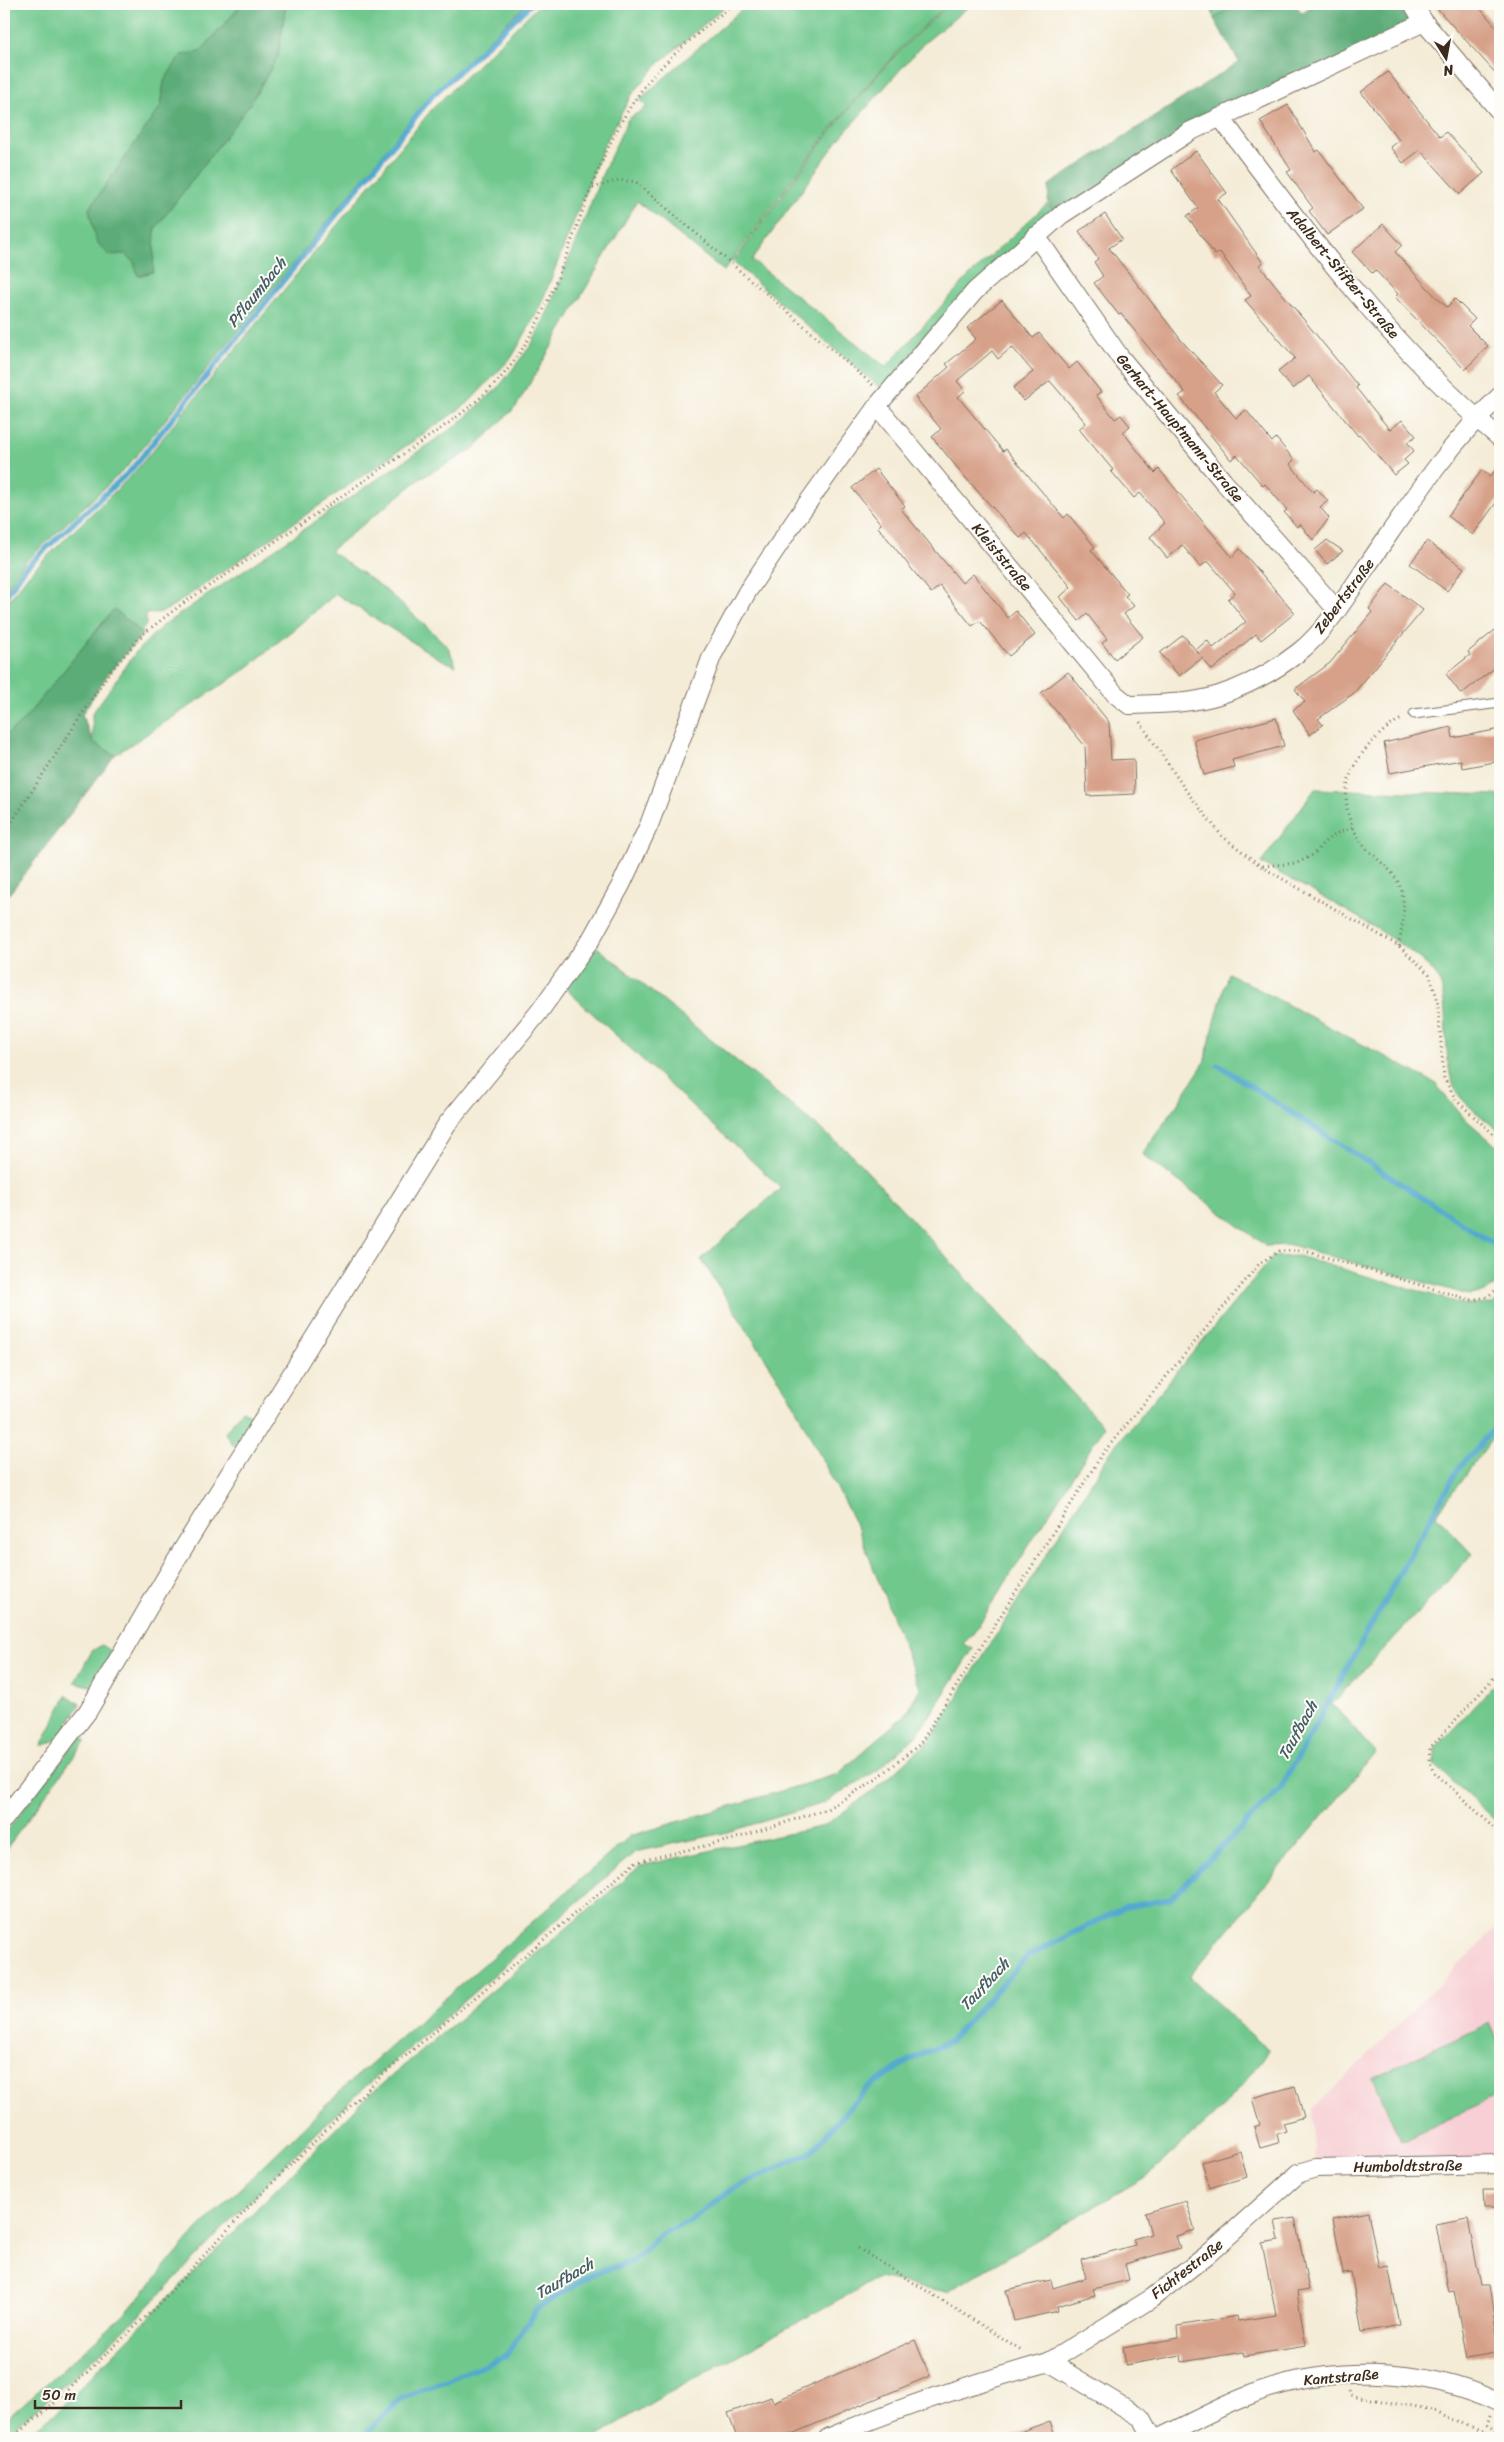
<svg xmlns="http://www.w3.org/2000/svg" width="1504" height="2442" viewBox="0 0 1504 2442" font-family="Sriracha,sans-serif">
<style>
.built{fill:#f7cfd4}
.green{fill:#70c88d;stroke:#567956}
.forest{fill:#5cac78;stroke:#4c6b4b}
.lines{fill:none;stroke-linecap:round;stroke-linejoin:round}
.stream{stroke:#53a9cf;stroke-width:5.5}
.building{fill:#d7a189}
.lane-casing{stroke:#7c6e5f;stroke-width:11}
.street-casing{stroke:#7c6e5f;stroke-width:20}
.path{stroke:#7c6e5f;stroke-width:3;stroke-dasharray:1 4;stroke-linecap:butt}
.lane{stroke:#fff;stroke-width:9}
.street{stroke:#fff;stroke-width:18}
.labels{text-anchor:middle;stroke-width:4;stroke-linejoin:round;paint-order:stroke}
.street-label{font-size:15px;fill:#3b2a1e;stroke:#fdfcf7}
.water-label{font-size:16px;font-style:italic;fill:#455d65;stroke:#fdfcf7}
</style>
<rect width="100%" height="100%" fill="#fdfcf7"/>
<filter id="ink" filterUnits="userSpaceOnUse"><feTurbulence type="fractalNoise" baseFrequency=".02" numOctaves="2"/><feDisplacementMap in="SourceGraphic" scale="10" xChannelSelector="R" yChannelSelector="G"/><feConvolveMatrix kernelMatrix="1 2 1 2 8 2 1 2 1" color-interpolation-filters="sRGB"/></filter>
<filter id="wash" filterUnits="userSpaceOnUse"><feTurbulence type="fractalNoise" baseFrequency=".0096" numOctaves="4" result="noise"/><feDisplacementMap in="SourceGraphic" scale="20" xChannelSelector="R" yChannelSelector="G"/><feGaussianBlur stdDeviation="1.12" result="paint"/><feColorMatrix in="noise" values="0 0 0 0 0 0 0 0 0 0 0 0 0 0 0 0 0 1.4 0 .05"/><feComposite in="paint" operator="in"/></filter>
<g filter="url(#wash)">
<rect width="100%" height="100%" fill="#f4ecd7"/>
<polygon class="built" points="1500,1924 1500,2157 1316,2161 1312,2110"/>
<g class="green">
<polygon points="4,4 242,4 200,52 164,81 161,106 89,209 134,262 138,276 153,271 155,229 250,104 278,56 286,4 526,4 429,97 126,468 25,562 4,593"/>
<polygon points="540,4 728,4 656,66 631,96 604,145 539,309 512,357 467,404 176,604 163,612 146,614 146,625 141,632 114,609 23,721 4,737 4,607 29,574 134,473 433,108"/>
<path d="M 748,4 L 948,4 C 860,79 794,179 724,271 L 637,201 L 516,407 L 472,450 L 421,478 L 330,551 L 381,586 L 426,626 L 448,647 L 456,666 L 438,658 L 336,594 L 242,672 L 115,755 L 93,742 L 92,714 L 136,652 L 162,626 L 457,425 L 498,388 L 532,344 L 550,307 L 601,177 L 628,119 L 647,107 L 639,100 Z"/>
<path d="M 950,4 L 972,4 L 923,44 L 839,139 L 752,260 L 886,367 L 967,278 L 1047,204 L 1057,215 L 886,393 L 733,262 C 800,173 864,76 950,4 Z"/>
<polygon points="1211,4 1235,4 1214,19"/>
<path d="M 1315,789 L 1500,795 L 1500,1132 C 1487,1120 1468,1108 1458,1094 C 1441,1069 1450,1013 1440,982 C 1428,950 1296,883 1261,863 Z"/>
<polygon points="597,947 851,1154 1104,1427 973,1634 963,1644 973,1649 917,1735 878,1770 824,1803 724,1833 635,1852 358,2093 287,2162 145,2310 76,2375 4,2436 4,2421 124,2315 198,2229 350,2082 630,1836 838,1774 906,1714 920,1688 859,1531 789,1395 701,1259 781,1188 566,989"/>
<polygon points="1228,973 1435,1083 1463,1117 1500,1149 1500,1281 1486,1292 1469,1295 1291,1245 1266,1246 1142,1154 1179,1102 1204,1063"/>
<polygon points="1298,1256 1466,1305 1493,1304 1500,1297 1500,1428 1436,1515 1473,1554 1332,1704 1376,1752 1189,1977 1269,2051 1227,2103 1147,2176 947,2292 878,2278 656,2400 594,2438 22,2438 53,2415 368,2096 640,1866 824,1826 878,1787 931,1739 1112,1450 1272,1257"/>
<polygon points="242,1410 253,1415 234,1446 225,1433"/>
<polygon points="102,1645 114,1653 94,1687 75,1682 92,1651"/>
<polygon points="1500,1678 1500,1825 1435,1765 1435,1749"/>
<polygon points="67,1695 80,1704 59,1739 41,1746"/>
<polygon points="80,1736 86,1740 4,1852 4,1835"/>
<polygon points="1490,2023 1500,2046 1500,2095 1401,2141 1372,2078"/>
</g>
<g class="forest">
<polygon points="242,4 286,4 278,56 250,104 155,229 153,272 138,276 134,262 125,254 109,255 96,241 89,209 161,106 164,81 181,55 200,52"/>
<polygon points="1235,4 1296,4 1301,13 1315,4 1402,4 1414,25 1187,129 1057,214 1048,203 1049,185 1239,62 1214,19"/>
<polygon points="114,609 143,634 108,674 82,714 93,742 115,755 4,901 4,737 23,721"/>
</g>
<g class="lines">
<g class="stream">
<polyline points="4,599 26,567 131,470 433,95 531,4"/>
<polyline points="1218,1065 1500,1248"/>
<polyline points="362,2438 401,2398 505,2357 537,2309 592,2274 631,2262 661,2234 693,2219 730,2190 811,2152 866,2089 908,2061 949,2042 1028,1956 1125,1907 1170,1899 1280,1789 1458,1469 1500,1422"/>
</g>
</g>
<g id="blocks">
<g class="building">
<polygon points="1433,4 1476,4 1500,31 1500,78"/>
<polygon points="1388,72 1440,137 1446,132 1484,173 1460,194 1420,150 1403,163 1390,147 1399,140 1361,92"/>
<polygon points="1288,105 1316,152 1319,150 1363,209 1327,235 1309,211 1313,208 1287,172 1291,170 1260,121"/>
<polygon points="1196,151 1227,193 1218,199 1263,263 1259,265 1358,386 1356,388 1390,430 1402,420 1416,436 1407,442 1414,451 1404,460 1408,464 1394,475 1360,435 1358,436 1309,376 1293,389 1278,372 1295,358 1245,300 1251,296 1220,252 1215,255 1187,216 1198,208 1171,170"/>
<polygon points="1105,214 1122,239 1109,248 1181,340 1222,385 1214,392 1236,418 1246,410 1272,442 1276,438 1294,460 1290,464 1313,492 1317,489 1328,501 1320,507 1329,518 1313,540 1300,524 1297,527 1284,512 1287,510 1265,484 1263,486 1237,455 1231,460 1179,396 1185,392 1121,314 1119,315 1094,283 1103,276 1094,262 1098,259 1079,231"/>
<polygon points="1383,224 1402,245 1395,252 1435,296 1447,307 1455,299 1475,319 1468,326 1488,346 1465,370 1395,297 1398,294 1375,270 1372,273 1352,252"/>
<polygon points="1002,300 1033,338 1039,333 1069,369 1077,362 1101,392 1096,395 1115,419 1121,415 1130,426 1123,432 1155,473 1159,469 1232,557 1240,549 1295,613 1261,640 1256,634 1212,670 1202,658 1179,676 1160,653 1183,635 1199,654 1196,650 1207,640 1213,648 1246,622 1228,599 1235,593 1208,561 1200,567 1182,545 1167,558 1150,537 1165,523 1140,493 1134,498 1111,471 1113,470 1079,429 1086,423 1050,381 1024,401 1013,388 1033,372 1012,347 998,359 992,351 957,381 965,391 958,397 1003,451 1006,449 1064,518 1068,514 1095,547 1091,550 1128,594 1125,596 1134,606 1124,614 1143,637 1115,659 1102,643 1107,639 1087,614 1079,621 1060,597 1071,587 1026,533 1020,538 965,477 932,437 941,429 915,397 949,367 946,364 976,339 967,328"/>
<polygon points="1500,464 1500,497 1473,535 1448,516 1482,470 1490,477"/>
<polygon points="876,469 905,506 901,509 962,583 973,574 1008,618 1016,611 1035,635 1009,656 980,621 972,626 940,586 931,593 878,527 881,524 852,488"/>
<polygon points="1327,540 1343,551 1327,564 1315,550"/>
<polygon points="1427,541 1464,568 1447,591 1410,564"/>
<polygon points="1388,584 1423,610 1354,693 1318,719 1323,725 1310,735 1293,710 1305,702 1295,689 1330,663 1372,612 1369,609"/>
<polygon points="1500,626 1500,664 1461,694 1446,674 1470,655 1468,652"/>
<polygon points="1068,672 1109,722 1111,760 1134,759 1135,794 1087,796 1085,746 1041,693"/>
<polygon points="1276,718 1284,746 1232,760 1234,767 1204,775 1194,740"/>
<polygon points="1451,727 1453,738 1500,729 1500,761 1462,768 1461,760 1390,773 1384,743"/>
<polygon points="1295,2086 1304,2117 1283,2123 1286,2131 1277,2134 1279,2143 1260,2148 1254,2127 1260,2125 1252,2098"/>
<polygon points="1240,2151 1247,2177 1209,2188 1202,2162"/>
<polygon points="1483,2190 1500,2190 1500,2208 1484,2208"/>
<polygon points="1186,2201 1195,2230 1176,2236 1180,2248 1125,2264 1129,2280 1093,2289 1095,2295 1057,2306 1058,2311 1014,2321 1006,2290 1051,2280 1053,2288 1086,2278 1081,2260 1135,2245 1133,2239 1151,2234 1145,2213"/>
<polygon points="1368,2212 1379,2268 1388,2266 1400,2325 1362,2332 1351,2273 1343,2274 1333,2219"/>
<polygon points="1295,2218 1309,2290 1297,2292 1306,2346 1244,2356 1243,2352 1182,2362 1181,2355 1126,2365 1123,2348 1178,2338 1177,2326 1237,2316 1238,2321 1276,2315 1262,2243 1279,2240 1275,2221"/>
<polygon points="1468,2219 1481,2286 1489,2286 1500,2352 1467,2358 1454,2290 1449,2291 1436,2225"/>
<polygon points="915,2340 930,2376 782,2438 737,2438 728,2413 771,2397 773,2402"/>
<polygon points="1050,2421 1056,2438 1009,2438 1009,2436"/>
</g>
</g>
</g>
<g filter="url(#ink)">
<use href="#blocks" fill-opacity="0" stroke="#7c6e5f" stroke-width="1"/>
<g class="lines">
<g class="lane-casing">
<polyline id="lane" points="1414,714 1500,703"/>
</g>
<g class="street-casing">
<g id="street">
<polyline points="1413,4 1424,22 1500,112"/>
<path d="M 1221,118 C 1303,229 1393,350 1500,438"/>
<polyline points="1036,236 1120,357 1223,481 1337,610"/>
<path d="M 877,406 L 1115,694 L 1129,705 C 1158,704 1191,704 1219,695 C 1247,686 1276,670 1299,652 C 1325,632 1349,593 1367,566 C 1408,507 1447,445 1500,396"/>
<polyline points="4,1819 88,1711 176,1560 447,1124 539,1012 590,941 621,885 649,825 712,656 747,592 796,519 877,406 975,291 1061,215 1189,132 1424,22"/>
<polyline points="1049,2362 1152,2298 1207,2255 1299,2173 1316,2168 1500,2164"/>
<path d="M 828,2438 C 899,2407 974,2383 1049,2362 L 1142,2418 L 1153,2438"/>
<path d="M 1159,2438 C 1187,2425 1215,2409 1245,2397 C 1324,2364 1422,2366 1500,2403"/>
</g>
</g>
<g class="path">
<polyline points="593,188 619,180 636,182 873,385"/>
<polyline points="1140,722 1187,792 1222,836 1262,867 1399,946 1429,974 1437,997 1444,1078 1456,1100 1500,1140"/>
<path d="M 4,834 L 108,674 L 143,634 L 182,604 C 250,559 317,513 384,467 C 429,436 486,403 517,357 C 572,276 583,171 641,91 C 663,60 704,29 733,4"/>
<polyline points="1263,866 1297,863 1313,855 1324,842 1338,833 1353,827"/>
<path d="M 1399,946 C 1402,927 1408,900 1398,882 C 1389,865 1369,855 1359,839 C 1337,804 1345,770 1372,742 C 1381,733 1391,723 1402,719"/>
<polyline points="1500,1671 1430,1748 1429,1760 1433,1771 1500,1833"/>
<polyline points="858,2248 1023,2351"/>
<polyline points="1349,2391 1351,2395 1438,2412 1489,2438"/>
<polyline points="1489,2418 1486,2428 1497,2435 1497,2438"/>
<polyline points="11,2438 47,2410 157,2306 259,2196 378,2079 636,1862 734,1839 827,1809 875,1780 920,1744 1103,1453 1260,1263 1279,1251 1305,1251 1471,1300 1487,1297 1500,1287"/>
</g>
<use href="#lane" class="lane"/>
<use href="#street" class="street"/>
</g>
</g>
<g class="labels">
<g class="street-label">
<text transform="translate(1343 273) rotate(50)" y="5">Adalbert-Stifter-Straße</text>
<text transform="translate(1180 428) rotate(50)" y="5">Gerhart-Hauptmann-Straße</text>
<text transform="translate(1002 557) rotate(50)" y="5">Kleiststraße</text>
<text transform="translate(1344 596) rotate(-53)" y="5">Zebertstraße</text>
<text transform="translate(1408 2166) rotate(-1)" y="5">Humboldtstraße</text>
<text transform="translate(1187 2269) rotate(-38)" y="5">Fichtestraße</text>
<text transform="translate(1341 2377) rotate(-5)" y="5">Kantstraße</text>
</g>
<g class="water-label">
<text transform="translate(256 292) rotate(-51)" y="6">Pflaumbach</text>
<text transform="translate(1297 1730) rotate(-61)" y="6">Taufbach</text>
<text transform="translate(984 1984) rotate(-47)" y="6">Taufbach</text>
<text transform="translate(564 2278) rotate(-30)" y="6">Taufbach</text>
</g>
</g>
<rect width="1504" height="2442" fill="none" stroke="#fdfcf7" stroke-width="20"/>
<g transform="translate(1446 58) rotate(169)" stroke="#fdfcf7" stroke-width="4" paint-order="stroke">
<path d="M0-4L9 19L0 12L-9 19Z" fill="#3b2a1e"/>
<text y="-8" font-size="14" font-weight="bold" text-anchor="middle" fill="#3b2a1e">N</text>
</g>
<path d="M35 2400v8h146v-8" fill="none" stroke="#3b2a1e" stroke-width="2.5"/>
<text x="42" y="2400" font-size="15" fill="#3b2a1e" stroke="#fdfcf7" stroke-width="4" paint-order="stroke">50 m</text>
</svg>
